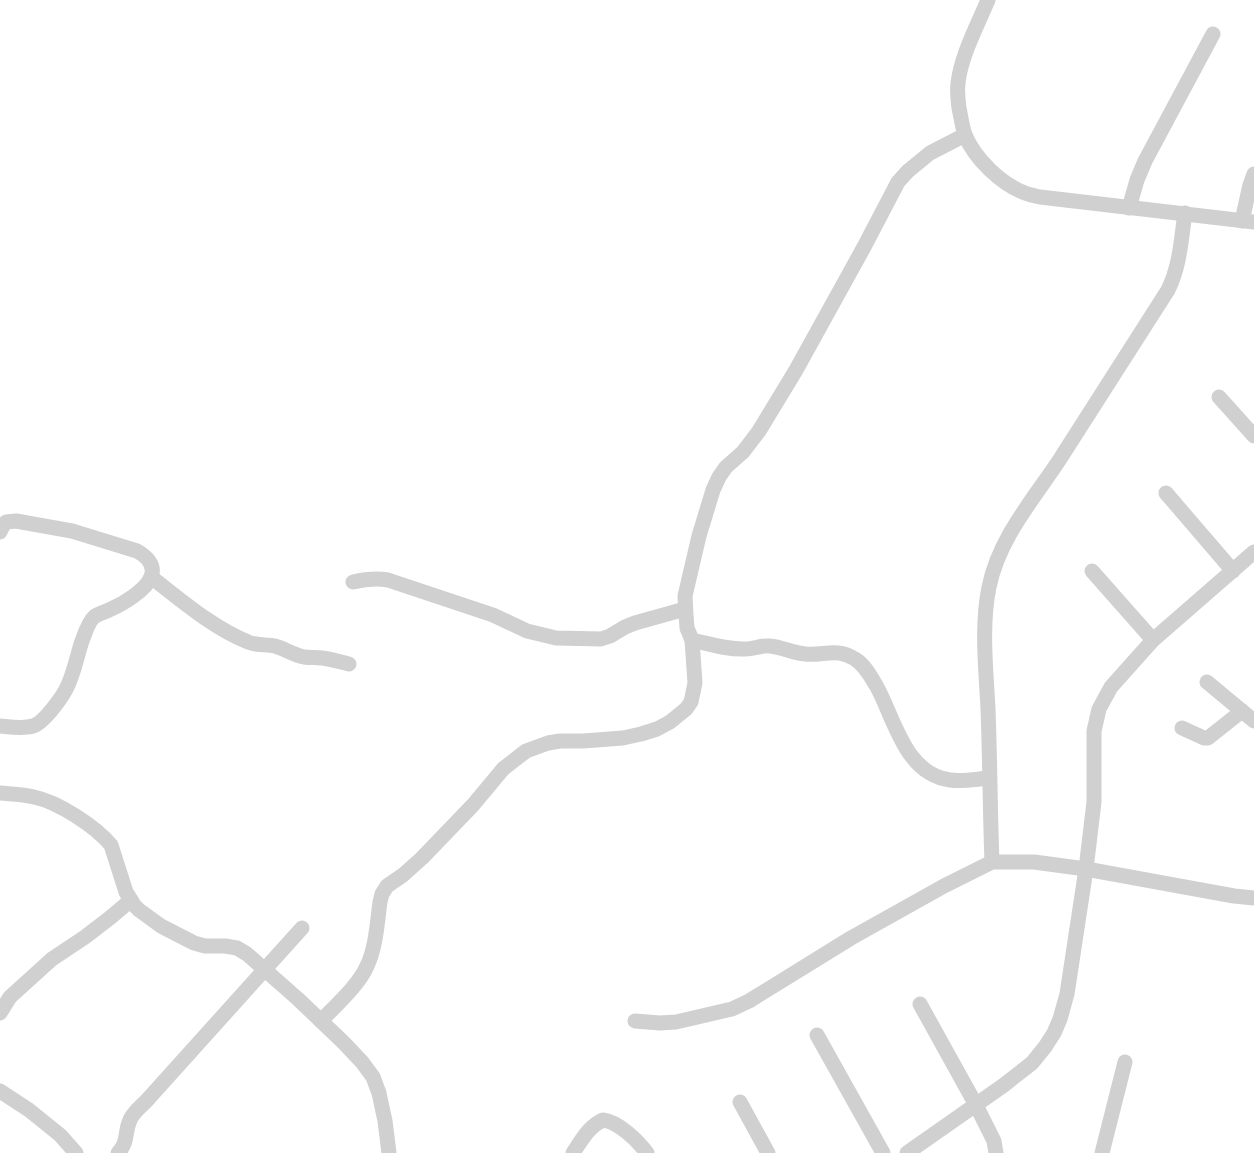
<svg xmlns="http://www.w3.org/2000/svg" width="1254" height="1153" viewBox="0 0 1254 1153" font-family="'Space Grotesk',sans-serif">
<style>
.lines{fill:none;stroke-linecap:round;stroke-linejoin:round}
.minor{stroke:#d0d0d0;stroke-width:15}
</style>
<rect width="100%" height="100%" fill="#fff"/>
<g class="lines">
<g class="minor">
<path d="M 988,0 C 977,26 961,56 958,83 C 957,91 958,100 959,108 C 961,117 962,126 965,135 C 975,159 1001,184 1025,193 C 1030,195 1035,196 1040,197 L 1254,222"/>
<polyline points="1129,208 1137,180 1145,161 1213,34"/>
<polyline points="1242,221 1250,185 1254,174"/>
<polyline points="1219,397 1254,436"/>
<polyline points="1166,493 1233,571"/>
<path d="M 0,532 L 3,526 L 6,522 L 16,521 L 72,531 L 137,551 C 146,556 156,565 151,577 C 146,590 123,604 111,609 C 106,612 99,613 94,617 C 88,622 84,636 81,644 C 77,657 74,672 68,685 C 64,695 44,723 33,726 C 23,729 11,727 0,726"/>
<polyline points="1092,571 1153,640"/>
<path d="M 151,577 C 181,600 213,628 248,642 C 257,646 266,644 275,646 C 285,649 294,655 304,657 C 310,658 316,657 322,658 C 331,659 340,662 349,664"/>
<path d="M 353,582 C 366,579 376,578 388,580 L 493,615 L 527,631 L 556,638 L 601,639 L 610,636 L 625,627 L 635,623 L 685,609"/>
<path d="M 692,640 C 710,644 728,650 746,649 C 754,649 761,645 770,646 C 782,647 793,653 805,654 C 824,656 836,647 855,659 C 865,665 871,677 877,687 C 895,720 905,774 950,780 C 963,782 976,779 989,778"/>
<polyline points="1207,682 1254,721"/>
<polyline points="1182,728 1204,738 1208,738 1242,711"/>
<path d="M 0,793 C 11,794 23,794 34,797 C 58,802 95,826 111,845 L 126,892 L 134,905 L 139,910 L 161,926 L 194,943 L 205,946 L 225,946 L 237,948 L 247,954 L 298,999 L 343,1042 L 362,1062 L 373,1077 L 379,1093 L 385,1121 L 389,1153"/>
<path d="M 992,862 C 990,811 990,760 988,709 C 986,668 981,627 989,587 C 999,538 1033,500 1060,459 C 1096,403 1132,347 1168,290 C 1180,266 1181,240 1185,213"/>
<polyline points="920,1004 976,1105 994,1141 996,1153"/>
<polyline points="0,1013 10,997 52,959 85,937 111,917 131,900"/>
<path d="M 321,1021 C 335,1006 359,985 367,966 C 376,947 377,924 380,902 L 382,894 L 387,886 L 403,875 L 422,858 L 473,805 L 503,769 L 526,751 L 548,743 L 560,741 L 583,741 L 623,738 L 641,734 L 657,729 L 670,722 L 686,709 L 691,702 L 695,683 L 692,640 L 687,628 L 686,615 L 685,596 L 699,536 L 713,490 L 719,477 L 726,467 L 743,452 L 759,431 L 796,370 L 864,247 L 898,182 L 908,171 L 930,153 L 965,135"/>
<polyline points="635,1021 660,1023 676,1022 732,1009 749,1001 851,938 944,886 992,862 1034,862 1086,869 1234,896 1254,898"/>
<polyline points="817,1035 883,1153"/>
<polyline points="0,1091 29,1110 60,1135 76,1153"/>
<polyline points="740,1102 768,1153"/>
<path d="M 118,1153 C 129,1141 124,1133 130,1120 C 133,1112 143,1105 149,1098 L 302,928"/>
<path d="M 573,1153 C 581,1141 589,1126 603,1120 C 619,1122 638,1141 647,1153"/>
<polyline points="907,1153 1004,1085 1032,1063 1045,1047 1054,1033 1060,1019 1067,994 1086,869 1094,802 1094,731 1099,709 1111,687 1153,640 1254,552"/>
<polyline points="1102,1153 1125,1062"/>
</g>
</g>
</svg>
